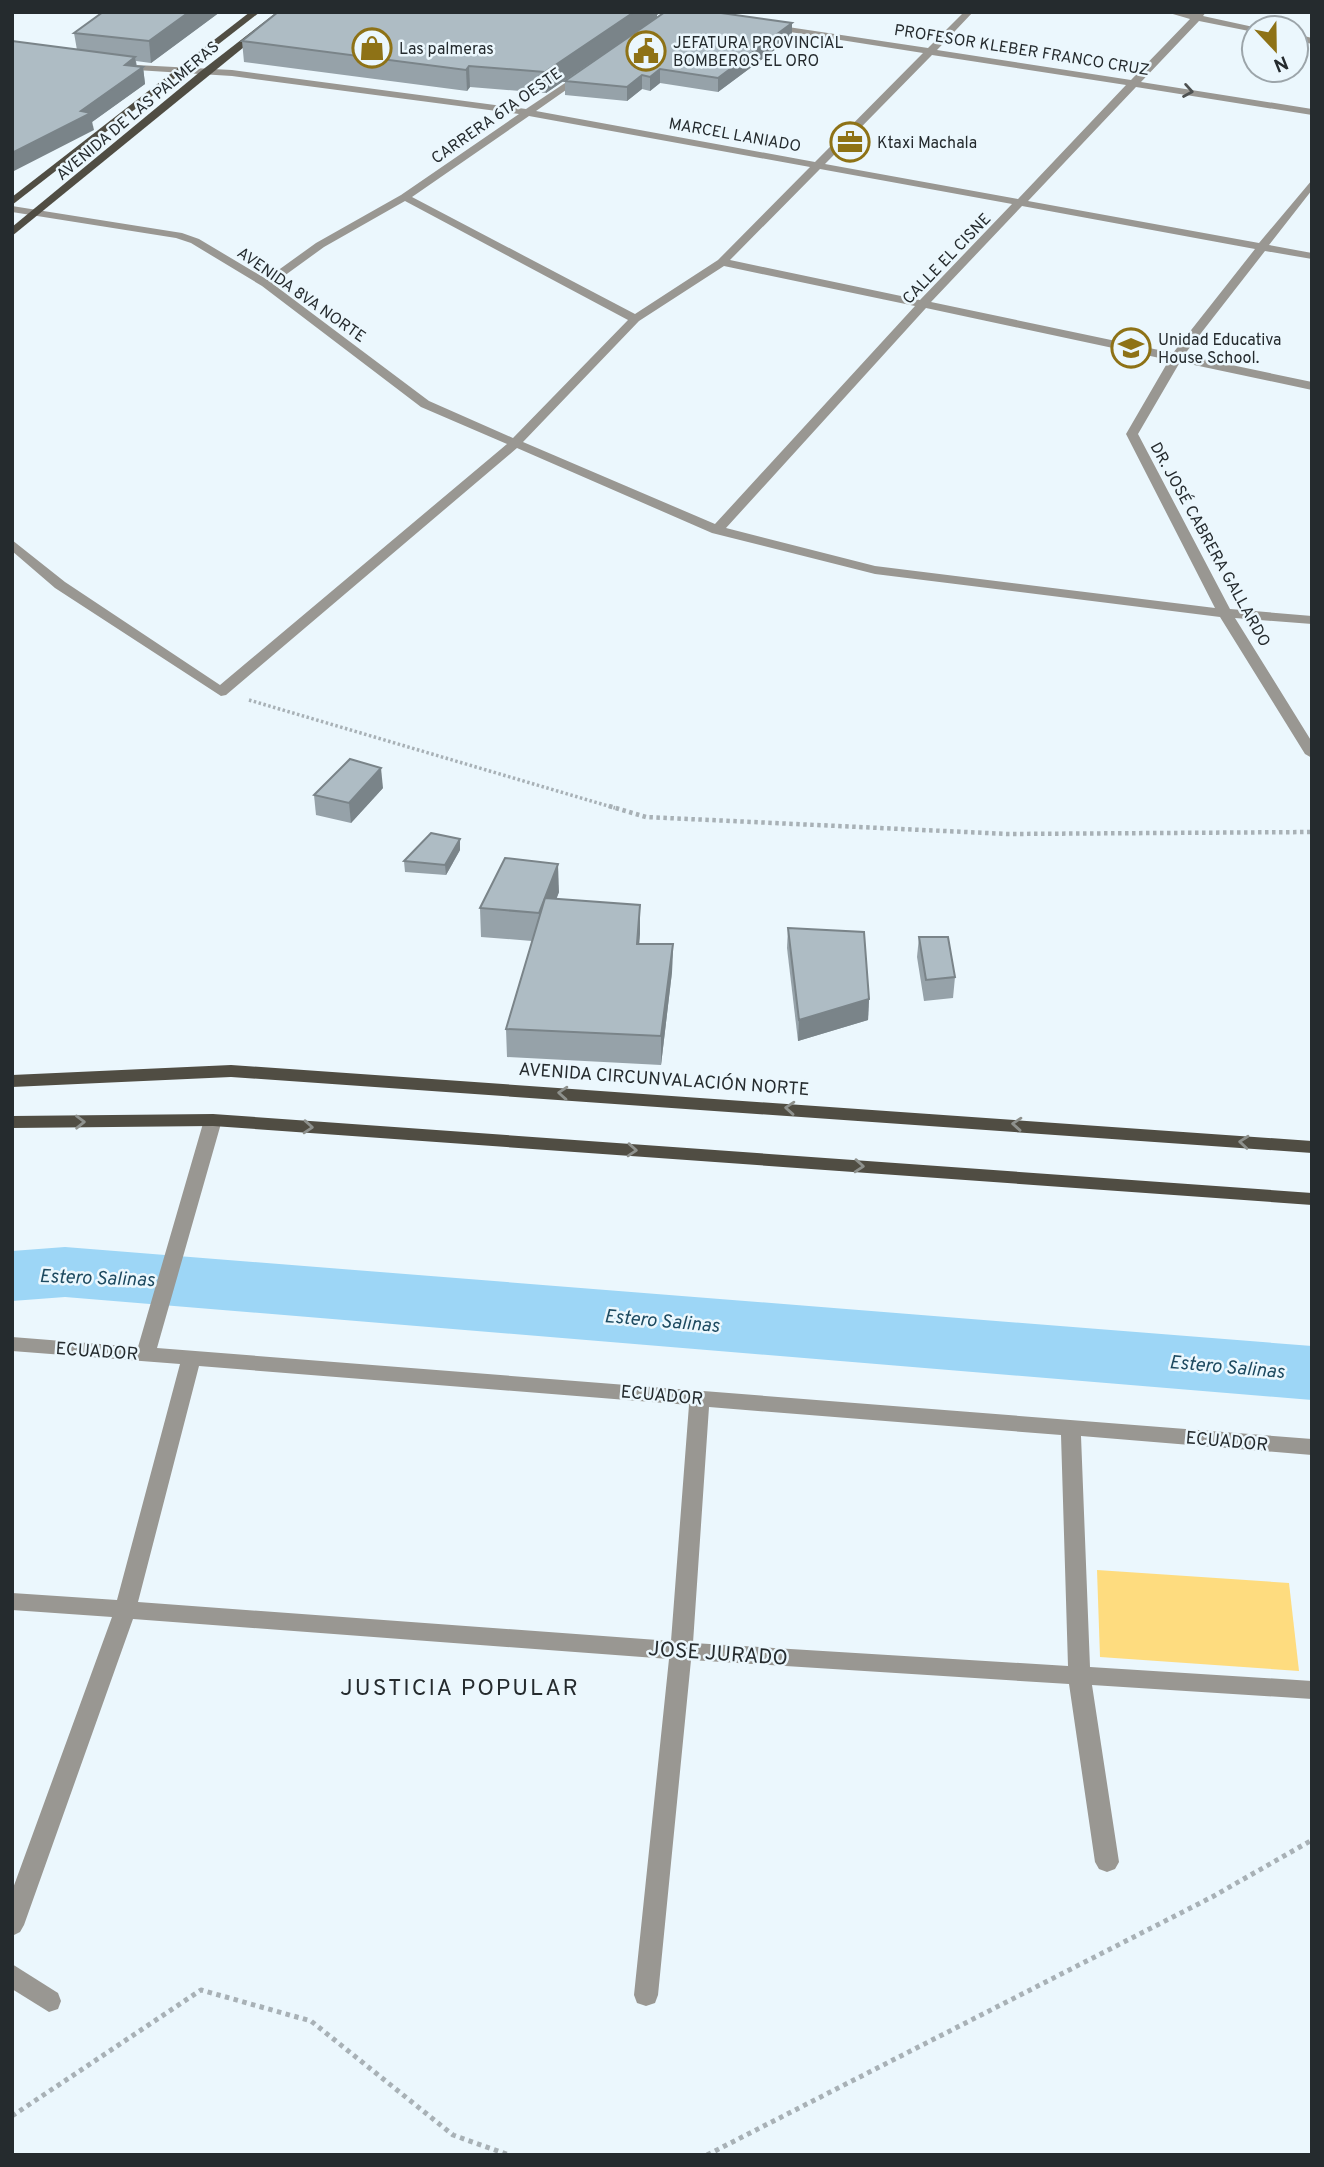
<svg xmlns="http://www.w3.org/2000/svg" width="1324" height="2167" viewBox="0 0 1324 2167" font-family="Overpass,sans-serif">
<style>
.green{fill:#fedc7f}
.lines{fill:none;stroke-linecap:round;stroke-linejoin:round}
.river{fill:#9dd6f6;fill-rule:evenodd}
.path-far2{stroke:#a8b1b6;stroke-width:3.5;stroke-dasharray:2.5 2.5;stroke-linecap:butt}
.path-far1{stroke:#a8b1b6;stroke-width:4.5;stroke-dasharray:3.5 3.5;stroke-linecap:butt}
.path{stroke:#a8b1b6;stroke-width:5;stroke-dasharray:4.5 4.5;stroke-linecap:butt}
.minor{fill:#999792;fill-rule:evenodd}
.major{fill:#504d43;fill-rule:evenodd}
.wall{fill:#96a2a9}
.shaded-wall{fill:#7a8489}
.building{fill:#aebcc4;stroke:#7a8489;stroke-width:2}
.oneway{stroke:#4e5151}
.oneway2{stroke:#8e918d}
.labels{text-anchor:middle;stroke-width:5;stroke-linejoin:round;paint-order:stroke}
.far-poi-label{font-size:16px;fill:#252b2e;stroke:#ebf7fd;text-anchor:start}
.far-street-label{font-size:16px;fill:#252b2e;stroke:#ebf7fd}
.street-label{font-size:18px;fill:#252b2e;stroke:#ebf7fd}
.water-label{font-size:19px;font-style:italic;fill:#1d4a60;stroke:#ebf7fd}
.near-street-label{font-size:21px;fill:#252b2e;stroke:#ebf7fd}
.near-neighbourhood-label{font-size:23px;letter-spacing:2px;fill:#252b2e;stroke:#ebf7fd}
</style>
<rect width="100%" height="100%" fill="#ebf7fd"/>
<polygon class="green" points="1097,1570 1289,1583 1299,1671 1100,1657"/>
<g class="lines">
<polygon class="river" points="65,1247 1312,1346 1312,1400 65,1297 12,1301 12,1251"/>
<polyline class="path-far2" points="249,700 615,808"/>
<polyline class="path-far1" points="609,806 646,817 1008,834 1312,832"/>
<g class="path">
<polyline points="12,2116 201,1990 311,2021 453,2135 509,2155"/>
<polyline points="707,2155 1212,1897 1312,1840"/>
</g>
<g class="minor">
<path d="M 964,12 L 973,12 L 937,50 L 1131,80 L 1190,19 L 1166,12 L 1206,12 L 1203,16 L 1258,28 L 1254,28 L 1254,32 L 1199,21 L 1141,82 L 1312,109 L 1312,115 L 1136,87 L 1028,201 L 1259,243 L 1312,180 L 1312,190 L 1269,245 L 1312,253 L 1312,259 L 1265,251 L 1184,355 L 1312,382 L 1312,390 L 1180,362 L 1138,434 L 1230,609 L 1312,616 L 1312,624 L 1235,618 L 1312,742 L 1312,758 L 1305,754 L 1220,617 L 875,574 L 712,533 L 517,448 L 226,695 L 221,696 L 55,588 L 12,551 L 12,540 L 65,582 L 220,685 L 507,444 L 421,407 L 262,286 L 191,243 L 176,238 L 12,212 L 12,206 L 182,233 L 199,239 L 266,279 L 316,243 L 401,195 L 519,114 L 232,76 L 120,69 L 117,68 L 117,64 L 232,70 L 526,109 L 583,71 L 586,72 L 586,76 L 536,111 L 815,162 L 923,53 L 771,29 L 766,26 L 768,24 L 928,48 ZM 932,55 L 1126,85 L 1018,199 L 825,164 ZM 529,116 L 810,167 L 718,260 L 635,314 L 412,197 ZM 820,169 L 1012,204 L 920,300 L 730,260 ZM 405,201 L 628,320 L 513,438 L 429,401 L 273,284 L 324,247 ZM 1022,206 L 1255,249 L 1173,353 L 931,302 ZM 724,266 L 915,306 L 715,524 L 523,442 L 639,321 ZM 926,308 L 1169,360 L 1126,434 L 1215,608 L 875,566 L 726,528 Z"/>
<polygon points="1296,34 1312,38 1312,44 1296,40"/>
<path d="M 213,1114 L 222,1120 L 157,1348 L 1312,1439 L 1312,1455 L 1081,1436 L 1090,1667 L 1312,1681 L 1312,1699 L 1092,1685 L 1119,1862 L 1115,1869 L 1107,1872 L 1099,1869 L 1095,1862 L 1069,1684 L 691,1660 L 658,1995 L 655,2003 L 646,2006 L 637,2003 L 634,1995 L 669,1659 L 133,1619 L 24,1925 L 20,1932 L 12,1936 L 12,1891 L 112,1617 L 12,1610 L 12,1593 L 117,1600 L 180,1364 L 12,1351 L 12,1337 L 138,1347 L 204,1120 ZM 199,1366 L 689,1405 L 671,1641 L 138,1602 ZM 709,1407 L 1061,1435 L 1068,1666 L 693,1643 Z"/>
<polygon points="12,1964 58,1993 61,2001 58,2009 49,2012 12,1989"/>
</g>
<g class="major">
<polygon points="250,12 260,12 12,205 12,197"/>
<polygon points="277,12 287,12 12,236 12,227 201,71"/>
<polygon points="231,1065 1312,1141 1312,1153 231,1077 12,1087 12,1075"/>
<polygon points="213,1114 1312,1193 1312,1205 213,1126 12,1128 12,1116"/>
</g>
</g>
<g class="wall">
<polygon points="103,12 220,12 151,63 136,61 137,66 143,67 145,84 92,122 94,130 77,50 74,33"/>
<polygon points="657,15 546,93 470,87 467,91 244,62 242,41"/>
<polygon points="792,37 718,92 660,83 650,91 642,89 627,101 565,95 565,81"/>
<polygon points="383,788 351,823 316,815 314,795"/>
<polygon points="460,850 446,875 405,872 404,861"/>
<polygon points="559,892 556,899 640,933 639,944 673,944 672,972 661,1065 507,1057 506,1029 532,941 481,937 480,908"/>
<polygon points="788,928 869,999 868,1020 798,1041 787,948"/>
<polygon points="919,937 955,977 953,998 924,1001 917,957"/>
</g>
<g class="shaded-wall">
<polygon points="189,12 220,12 151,63 149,41"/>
<polygon points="634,12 661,12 657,15 657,18 546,93 545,72"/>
<polygon points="792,23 792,37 718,92 718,78"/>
<polygon points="135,57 137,71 143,67 145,84 92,122 94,130 12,172 12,153 81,111 125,65"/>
<polygon points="469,66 470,87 467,91 466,70"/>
<polygon points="660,69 660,83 650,91 650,77"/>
<polygon points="642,75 642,89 627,101 627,87"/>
<polygon points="381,768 383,788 351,823 349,803"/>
<polygon points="460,839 460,850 446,875 445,865"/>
<polygon points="558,864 559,892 540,942 539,913"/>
<polygon points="640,905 640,933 637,972 637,944"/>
<polygon points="673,944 672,972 661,1065 661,1036"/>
<polygon points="869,999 868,1020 798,1041 799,1020"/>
</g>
<g class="building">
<polygon points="103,12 189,12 149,41 74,33"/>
<polygon points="278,12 634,12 545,72 469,66 466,70 242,41"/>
<polygon points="665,12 714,12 792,23 718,78 660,69 650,77 642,75 627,87 565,81"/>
<polygon points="12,41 135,57 125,65 143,67 81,111 91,113 12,153"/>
<polygon points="350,759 381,768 349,803 314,795"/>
<polygon points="431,833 460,839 445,865 404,861"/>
<polygon points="505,858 558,864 539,913 480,908"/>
<polygon points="545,898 640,905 637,944 673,944 661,1036 506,1029"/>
<polygon points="788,928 864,932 869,999 799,1020"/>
<polygon points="919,937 948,937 955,977 926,980"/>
</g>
<defs><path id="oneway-chevron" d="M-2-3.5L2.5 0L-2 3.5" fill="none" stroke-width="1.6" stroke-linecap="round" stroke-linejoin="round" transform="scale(1.75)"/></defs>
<use class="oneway" href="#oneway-chevron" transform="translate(1188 91) rotate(10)"/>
<g class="oneway2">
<use href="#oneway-chevron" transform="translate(563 1093) rotate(-176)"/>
<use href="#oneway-chevron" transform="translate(790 1108) rotate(-176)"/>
<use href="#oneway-chevron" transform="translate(80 1122) rotate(-1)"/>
<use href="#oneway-chevron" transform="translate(1017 1124) rotate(-176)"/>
<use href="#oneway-chevron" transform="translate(308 1127) rotate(4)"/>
<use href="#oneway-chevron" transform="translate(1244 1142) rotate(-175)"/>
<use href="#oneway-chevron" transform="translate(632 1150) rotate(4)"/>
<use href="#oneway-chevron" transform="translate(859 1166) rotate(4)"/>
</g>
<defs>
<g id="shop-ring" transform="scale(2.0125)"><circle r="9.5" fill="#ebf7fd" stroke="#8e7216" stroke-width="1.5"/><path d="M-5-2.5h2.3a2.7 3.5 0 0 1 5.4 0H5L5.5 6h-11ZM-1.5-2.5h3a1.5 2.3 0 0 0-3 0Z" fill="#8e7216"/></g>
<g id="civic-ring" transform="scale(2.0125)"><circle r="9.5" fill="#ebf7fd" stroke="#8e7216" stroke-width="1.5"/><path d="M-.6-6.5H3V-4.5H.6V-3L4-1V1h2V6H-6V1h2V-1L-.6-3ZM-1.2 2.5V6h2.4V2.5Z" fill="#8e7216"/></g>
<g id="office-ring" transform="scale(2.0125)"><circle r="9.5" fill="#ebf7fd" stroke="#8e7216" stroke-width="1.5"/><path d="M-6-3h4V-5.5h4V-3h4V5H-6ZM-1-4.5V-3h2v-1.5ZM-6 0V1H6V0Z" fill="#8e7216"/></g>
<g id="school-ring" transform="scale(2.0125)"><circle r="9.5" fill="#ebf7fd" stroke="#8e7216" stroke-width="1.5"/><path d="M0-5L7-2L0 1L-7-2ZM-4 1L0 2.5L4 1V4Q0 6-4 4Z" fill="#8e7216"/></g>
</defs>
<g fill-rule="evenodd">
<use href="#shop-ring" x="372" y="48"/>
<use href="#civic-ring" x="646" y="51"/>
<use href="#office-ring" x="850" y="142"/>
<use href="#school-ring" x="1131" y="348"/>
</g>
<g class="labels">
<g class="far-poi-label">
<text x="673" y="48">JEFATURA PROVINCIAL<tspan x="673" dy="18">BOMBEROS EL ORO</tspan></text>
<text x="399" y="54">Las palmeras</text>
<text x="877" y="148">Ktaxi Machala</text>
<text x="1158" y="345">Unidad Educativa<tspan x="1158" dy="18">House School.</tspan></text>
</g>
<g class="far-street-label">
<text transform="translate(1022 49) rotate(9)" y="6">PROFESOR KLEBER FRANCO CRUZ</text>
<text transform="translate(137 110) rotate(-40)" y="6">AVENIDA DE LAS PALMERAS</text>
<text transform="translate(496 115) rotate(-35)" y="6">CARRERA 6TA OESTE</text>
<text transform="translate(735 134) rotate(10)" y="6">MARCEL LANIADO</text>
<text transform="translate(946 258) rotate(-46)" y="6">CALLE EL CISNE</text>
<text transform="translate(302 294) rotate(35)" y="6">AVENIDA 8VA NORTE</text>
<text transform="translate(1211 544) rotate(61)" y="6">DR. JOSÉ CABRERA GALLARDO</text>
</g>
<g class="street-label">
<text transform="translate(664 1079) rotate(4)" y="6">AVENIDA CIRCUNVALACIÓN NORTE</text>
<text transform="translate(97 1351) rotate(4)" y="6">ECUADOR</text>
<text transform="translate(662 1395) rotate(5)" y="6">ECUADOR</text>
<text transform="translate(1227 1441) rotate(5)" y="6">ECUADOR</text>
</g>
<g class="water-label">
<text transform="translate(97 1277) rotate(2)" y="7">Estero Salinas</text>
<text transform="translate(662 1320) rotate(5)" y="7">Estero Salinas</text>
<text transform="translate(1227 1366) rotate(5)" y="7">Estero Salinas</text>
</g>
<g class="near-street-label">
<text transform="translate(718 1653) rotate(4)" y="7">JOSE JURADO</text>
</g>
<g class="near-neighbourhood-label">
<text x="460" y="1695">JUSTICIA POPULAR</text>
</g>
</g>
<rect width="1324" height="2167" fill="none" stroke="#252b2e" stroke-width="28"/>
<g transform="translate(1275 49) rotate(158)"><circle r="33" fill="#ebf7fd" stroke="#9ca5aa" stroke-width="2"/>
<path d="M0-5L12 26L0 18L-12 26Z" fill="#8e7216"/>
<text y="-10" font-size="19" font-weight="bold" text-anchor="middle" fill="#252b2e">N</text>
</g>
</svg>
